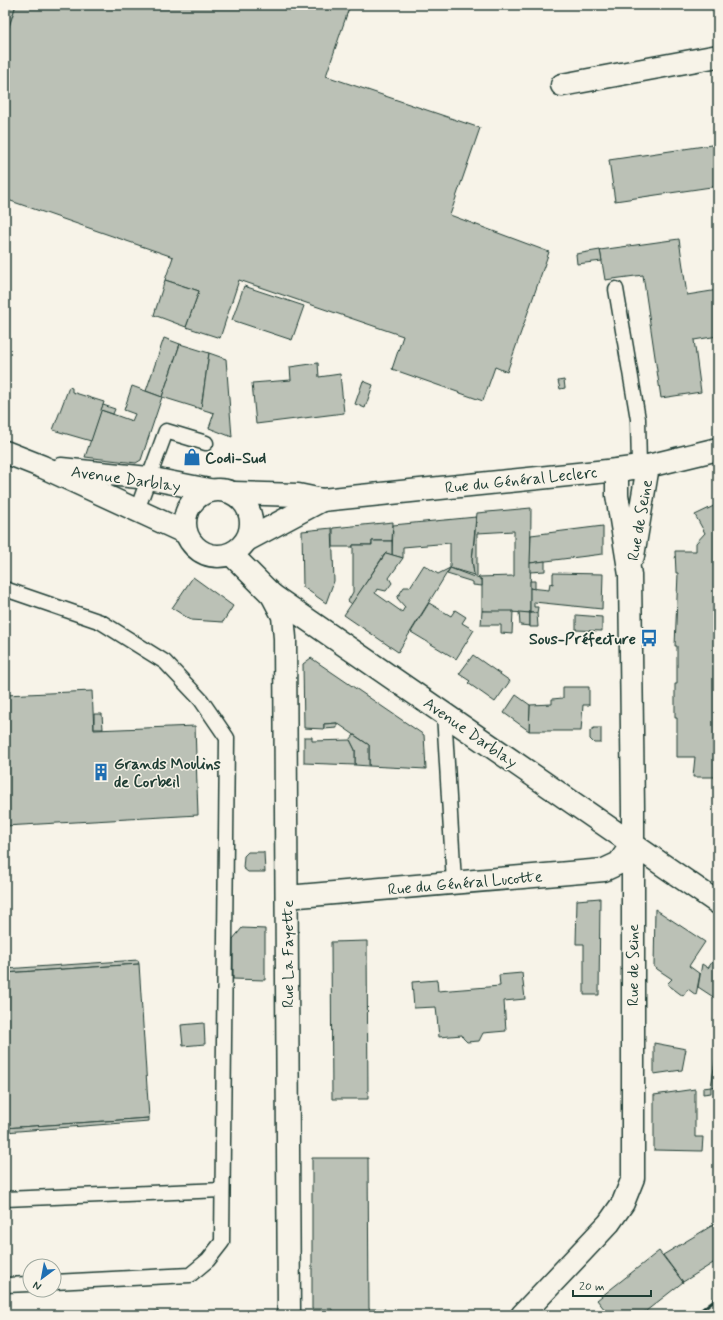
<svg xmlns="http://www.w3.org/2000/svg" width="723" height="1320" viewBox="0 0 723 1320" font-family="Mynerve,sans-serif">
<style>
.building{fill:#bbc1b6;stroke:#1f3d34}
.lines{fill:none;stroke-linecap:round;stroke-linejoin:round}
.service-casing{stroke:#1f3d34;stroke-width:17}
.minor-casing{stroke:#1f3d34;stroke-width:25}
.secondary-casing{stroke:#1f3d34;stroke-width:25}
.service{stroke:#f7f3e8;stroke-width:14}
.minor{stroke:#f7f3e8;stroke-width:22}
.secondary{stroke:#f7f3e8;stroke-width:22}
.rail{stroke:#1f3d34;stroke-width:3}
.labels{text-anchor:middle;stroke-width:3;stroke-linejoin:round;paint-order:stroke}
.poi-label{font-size:16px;font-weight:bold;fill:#1f3d34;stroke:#f7f3e8;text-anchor:start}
.street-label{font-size:16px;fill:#1f3d34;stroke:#f7f3e8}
</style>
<rect width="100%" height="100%" fill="#f7f3e8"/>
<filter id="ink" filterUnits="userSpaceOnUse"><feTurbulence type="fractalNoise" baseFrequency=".025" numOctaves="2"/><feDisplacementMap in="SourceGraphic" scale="8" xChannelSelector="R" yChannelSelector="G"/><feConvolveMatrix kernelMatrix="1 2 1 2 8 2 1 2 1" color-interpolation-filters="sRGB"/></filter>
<g filter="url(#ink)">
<g class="building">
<polygon points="5,5 16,5 5,39"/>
<polygon points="16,5 350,5 326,76 480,128 450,215 549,252 507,372 495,367 483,401 392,369 403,336 239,280 220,338 186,327 199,291 165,280 173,257 5,199 5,39"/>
<polygon points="712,5 718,5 718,17 714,18"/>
<polygon points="718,144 718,186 615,201 609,160"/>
<polygon points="679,239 687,295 718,290 718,336 694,340 701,392 661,398 643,275 605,280 600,250"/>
<polygon points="600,250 602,261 577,264 576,254"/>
<polygon points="165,280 199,291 186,327 154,315"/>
<polygon points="244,286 304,306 292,340 232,320"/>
<polygon points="164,338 180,344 162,397 146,391"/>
<polygon points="180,344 209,353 201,409 162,397"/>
<polygon points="209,353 226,359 232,437 209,428 214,413 201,409"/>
<polygon points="318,363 319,377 340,374 344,413 256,424 252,383 291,380 290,367"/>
<polygon points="564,380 565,388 560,389 558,381"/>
<polygon points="363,381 373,385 365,408 355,404"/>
<polygon points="132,386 162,397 141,460 136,463 85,457 101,410 132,421 135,414 124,410"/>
<polygon points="69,387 72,388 72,392 104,402 91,441 53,430"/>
<polygon points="103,405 115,409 113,414 101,410"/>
<polygon points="718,504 718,777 693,777 695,757 677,757 677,718 675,718 675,684 677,684 677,646 675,646 678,573 676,573 675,551 696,551 696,543 705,533 695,515"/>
<polygon points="531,508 530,613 482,611 482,580 478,577 514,576 514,531 477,533 477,577 474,575 472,560 477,513"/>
<polygon points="476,517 472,560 474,575 450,568 450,543 403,547 403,558 392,555 393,525"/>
<polygon points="393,522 392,541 372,541 372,545 353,545 353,547 333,547 333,528"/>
<polygon points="603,526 603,554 530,563 531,535"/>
<polygon points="332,528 334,581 326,603 303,587 302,531"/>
<polygon points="372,541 392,541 392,555 386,553 384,555 352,604 348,601 353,592 353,545 372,545"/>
<polygon points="386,553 403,558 389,578 392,583 386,591 377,589 375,593 402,612 405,607 397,598 404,587 410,587 424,565 438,574 450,568 398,652 344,615"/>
<polygon points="545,561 545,571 530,572 530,563"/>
<polygon points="450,568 482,580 482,586 473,585 473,582 447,574"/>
<polygon points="553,573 603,574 602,609 534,602 534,607 538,607 537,613 530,613 530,588 549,590 550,583 553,584"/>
<polygon points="193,577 233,606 223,622 191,620 172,608"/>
<polygon points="530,581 535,581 535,589 530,588"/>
<polygon points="429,603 451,616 455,610 466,617 462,623 474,630 456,659 411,632"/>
<polygon points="482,611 513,611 512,634 501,633 501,625 481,625"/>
<polygon points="519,612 530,613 530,626 520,625"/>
<polygon points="530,613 537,613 538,627 530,627"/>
<polygon points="576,615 602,617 602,631 576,630"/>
<polygon points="473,655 510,681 495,702 468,683 470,681 459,674"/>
<polygon points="311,658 424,735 426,769 369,766 369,745 337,723 324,724 324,729 304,728 303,664"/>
<polygon points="563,687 589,687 589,705 583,705 581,731 529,731 530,705 552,704 552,699 563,698"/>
<polygon points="92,691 94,730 195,726 198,815 5,826 5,695"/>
<polygon points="516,695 530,705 529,731 504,713"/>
<polygon points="94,714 102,714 103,729 94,729"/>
<polygon points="337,723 337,728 324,729 324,724"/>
<polygon points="594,728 601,728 601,743 594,743 590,739 590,731"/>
<polygon points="354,735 369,745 369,766 355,765 355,750 350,740"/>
<polygon points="304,737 312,737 312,741 350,740 355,750 355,765 304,763"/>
<polygon points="248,852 264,852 265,872 248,872 243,868 244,856"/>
<polygon points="600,898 599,995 584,995 584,944 576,944 577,900"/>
<polygon points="655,909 705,942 689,966 700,974 696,995 688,989 683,996 667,984 672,979 654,967"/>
<polygon points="242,928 265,929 265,980 233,979 233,939"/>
<polygon points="367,941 368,1099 332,1099 331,942"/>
<polygon points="718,954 718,1000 698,987 702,964 708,968"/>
<polygon points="138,960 139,964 5,973 5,969"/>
<polygon points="139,964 149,1118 5,1128 5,973"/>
<polygon points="522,973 525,999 504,1001 506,1031 483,1033 479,1041 467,1042 463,1038 462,1035 439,1037 436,1007 414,1008 412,982 437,980 438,991 500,986 499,975"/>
<polygon points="204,1023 205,1044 183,1046 181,1025"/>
<polygon points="654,1043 686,1049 682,1070 654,1074"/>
<polygon points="717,1049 718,1086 711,1087"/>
<polygon points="711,1087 711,1093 703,1094 703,1088"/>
<polygon points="695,1089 695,1137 703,1137 702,1151 654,1150 654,1095"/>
<polygon points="149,1118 149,1121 5,1132 5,1128"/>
<polygon points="312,1158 368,1158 369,1309 385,1309 386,1315 332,1315 332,1309 312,1309"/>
<polygon points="718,1222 718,1260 683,1282 663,1255"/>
<polygon points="659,1251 683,1282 641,1315 609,1315 597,1300"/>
<polygon points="158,1311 159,1315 145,1315 145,1313"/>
</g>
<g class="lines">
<g class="service-casing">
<g id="service">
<polyline points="616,289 638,419 639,467"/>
<polyline points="137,510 166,431 206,443"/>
<polyline points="5,589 101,622 165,662 201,700 227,738 222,1242 208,1260 190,1275 54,1282"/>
<polyline points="444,713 454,882"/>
<polyline points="5,1199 222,1190"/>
<polyline points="5,1285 30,1284"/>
</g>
</g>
<g class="minor-casing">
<g id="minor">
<polyline points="562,85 718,56"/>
<polyline points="231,554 272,595 718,903"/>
<polyline points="633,556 648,466"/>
<polyline points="272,595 283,616 285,638 289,1315"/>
<polyline points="287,897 604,870 619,863 632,844"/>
<polyline points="522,1315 609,1223 623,1203 633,1178 633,809 630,575 617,495 617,470"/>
</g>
</g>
<g class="secondary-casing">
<g id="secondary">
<polyline points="5,452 43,467 186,533"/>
<polyline points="61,469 148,478 209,490"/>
<circle cx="218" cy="523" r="33"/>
<polyline points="234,493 298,495 322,500 617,470 648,466 718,449"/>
<polyline points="247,540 322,500"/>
</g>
</g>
<use href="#service" class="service"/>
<use href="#minor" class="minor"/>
<use href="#secondary" class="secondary"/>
<polyline class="rail" points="695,1315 718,1297"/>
</g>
</g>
<defs>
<g id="shop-bare" transform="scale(1.38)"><path d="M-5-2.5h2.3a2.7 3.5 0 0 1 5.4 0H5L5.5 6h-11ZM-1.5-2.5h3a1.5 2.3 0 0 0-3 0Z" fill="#1f6fb2" stroke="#f7f3e8" stroke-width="2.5" paint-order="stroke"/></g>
<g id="bus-bare" transform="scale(1.38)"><path d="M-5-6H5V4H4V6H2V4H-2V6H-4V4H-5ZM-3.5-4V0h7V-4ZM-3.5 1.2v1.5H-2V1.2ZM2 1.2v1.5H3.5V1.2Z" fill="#1f6fb2" stroke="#f7f3e8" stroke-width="2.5" paint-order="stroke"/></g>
<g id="building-bare" transform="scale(1.38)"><path d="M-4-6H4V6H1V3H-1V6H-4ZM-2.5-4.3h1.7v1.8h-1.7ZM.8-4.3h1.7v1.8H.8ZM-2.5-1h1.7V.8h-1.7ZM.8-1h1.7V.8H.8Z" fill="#1f6fb2" stroke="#f7f3e8" stroke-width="2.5" paint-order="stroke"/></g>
</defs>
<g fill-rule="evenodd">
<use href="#shop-bare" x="192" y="457"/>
<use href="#bus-bare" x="649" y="638"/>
<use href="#building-bare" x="101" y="772"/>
</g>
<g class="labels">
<g class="poi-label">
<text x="205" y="463">Codi-Sud</text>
<text x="636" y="644" text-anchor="end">Sous-Préfecture</text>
<text x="114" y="769">Grands Moulins<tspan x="114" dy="18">de Corbeil</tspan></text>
</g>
<g class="street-label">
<text transform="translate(126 478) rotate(8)" y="6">Avenue Darblay</text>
<text transform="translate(521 479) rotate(-6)" y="6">Rue du Général Leclerc</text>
<text transform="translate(639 520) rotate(-80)" y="6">Rue de Seine</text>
<text transform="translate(471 732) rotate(35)" y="6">Avenue Darblay</text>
<text transform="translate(465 882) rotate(-5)" y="6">Rue du Général Lucotte</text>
<text transform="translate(287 954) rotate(-90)" y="6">Rue La Fayette</text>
<text transform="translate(632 965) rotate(-90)" y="6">Rue de Seine</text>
</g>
</g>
<rect width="723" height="1320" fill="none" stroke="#f7f3e8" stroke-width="20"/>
<rect x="10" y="10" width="703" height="1300" fill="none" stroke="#1f3d34" stroke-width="1.5" filter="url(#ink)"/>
<g transform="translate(42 1278) rotate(212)"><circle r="19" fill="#f7f3e8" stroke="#a1aaa0"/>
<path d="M0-3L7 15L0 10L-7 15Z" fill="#1f6fb2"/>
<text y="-6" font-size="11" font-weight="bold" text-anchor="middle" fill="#1f3d34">N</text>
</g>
<path d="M573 1290v6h78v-6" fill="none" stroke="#1f3d34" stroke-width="2"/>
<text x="579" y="1290" font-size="12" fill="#1f3d34" stroke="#f7f3e8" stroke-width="3" paint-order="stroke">20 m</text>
</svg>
